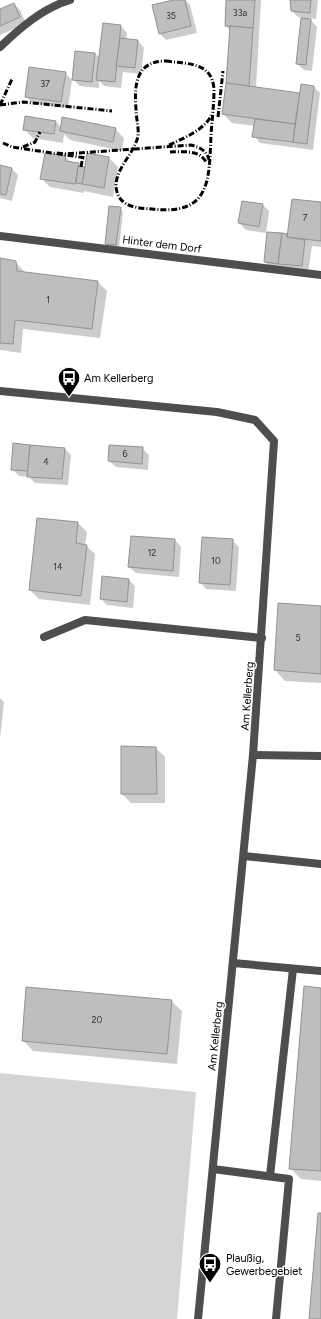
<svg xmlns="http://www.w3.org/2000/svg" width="321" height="1319" viewBox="0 0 321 1319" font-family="Figtree,sans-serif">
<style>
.green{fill:#d5d5d5}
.shadow{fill:#0003}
.building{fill:#bebebe;stroke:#929292}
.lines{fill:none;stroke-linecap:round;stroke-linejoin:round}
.lane{stroke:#4e4e4e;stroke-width:8}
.street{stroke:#4e4e4e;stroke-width:8}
.rail{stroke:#000;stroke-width:3;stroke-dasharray:6 2 1 2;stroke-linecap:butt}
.labels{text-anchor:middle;stroke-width:3;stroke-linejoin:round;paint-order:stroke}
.number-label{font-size:9px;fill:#303030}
.street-label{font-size:11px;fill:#000;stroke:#fff}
.poi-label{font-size:11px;fill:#000;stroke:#fff;text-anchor:start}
</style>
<rect width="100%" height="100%" fill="#fff"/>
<polygon class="green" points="0,1073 196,1092 177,1319 0,1319"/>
<g class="shadow">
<polygon points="178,0 185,0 190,5 197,33 166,40 160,34"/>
<polygon points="227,0 261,0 256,88 300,94 302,85 314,87 320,93 313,150 260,143 254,136 255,126 232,123 223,114 227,83 231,31 226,26"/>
<polygon points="291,0 318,0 316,19 309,18 317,27 312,71 304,70 297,64 302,18 298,17 292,11"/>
<polygon points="14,4 20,10 26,24 0,35 0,10"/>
<polygon points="121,26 127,33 126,40 138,41 144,48 141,74 123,72 121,88 104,86 99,81 99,88 80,86 73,79 95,53 100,59"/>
<polygon points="65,73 72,80 68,108 32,103 26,96"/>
<polygon points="56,122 61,127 115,129 124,138 122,151 70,140 64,134 63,143 33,138 24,129"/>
<polygon points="65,157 71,162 78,164 83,168 109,158 118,167 113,197 84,191 84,193 50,187 41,178"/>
<polygon points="0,166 12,169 18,175 12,201 0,198"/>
<polygon points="321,203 321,247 312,246 308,272 271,268 265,262 268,233 288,235"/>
<polygon points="263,205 269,211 266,233 246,230 239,223"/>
<polygon points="120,208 123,212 119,248 109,247 106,244"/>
<polygon points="0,259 15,262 24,271 24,273 98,282 107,291 100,338 23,329 21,353 0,350"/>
<polygon points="142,448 149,455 148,470 116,467 109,461"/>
<polygon points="65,449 71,455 68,485 35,483 29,477 19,476 12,469"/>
<polygon points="38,519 78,523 87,532 85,545 95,554 90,605 39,599 30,590"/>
<polygon points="175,540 181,547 179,577 136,573 129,567"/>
<polygon points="232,540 239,547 236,591 206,589 200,582"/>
<polygon points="129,580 135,586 133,608 107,605 101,599"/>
<polygon points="321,607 321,683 285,681 275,670"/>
<polygon points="0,698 4,702 0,739"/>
<polygon points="156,748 165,757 165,803 131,803 122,794"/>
<polygon points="321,989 321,1181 301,1179 290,1168"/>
<polygon points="171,1001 182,1011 177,1064 33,1051 23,1040"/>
</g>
<g class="building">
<polygon points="173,0 185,0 191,26 159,34 152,5"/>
<polygon points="226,0 255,0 253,28 225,26"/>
<polygon points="290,0 311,0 310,13 291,11"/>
<polygon points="14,3 20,17 0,26 0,9"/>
<polygon points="301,18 311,19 306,65 296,64"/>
<polygon points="103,23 121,25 115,82 96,80"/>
<polygon points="230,26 253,28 249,86 226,83"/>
<polygon points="120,38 138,40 135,68 116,66"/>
<polygon points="75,51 95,53 92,82 72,80"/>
<polygon points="29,67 66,72 61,102 25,97"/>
<polygon points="226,83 300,93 295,124 222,114"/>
<polygon points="301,84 314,86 307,144 293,142"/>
<polygon points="25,116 56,121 54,134 23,130"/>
<polygon points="62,117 116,128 113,142 60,131"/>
<polygon points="255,119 295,124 293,142 252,137"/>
<polygon points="45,153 66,156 65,161 79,163 75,184 40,179"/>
<polygon points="87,153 109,157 104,188 82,184"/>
<polygon points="0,165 12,168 6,195 0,194"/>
<polygon points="78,166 85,167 82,184 76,183"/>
<polygon points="292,199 321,202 321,241 287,237"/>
<polygon points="242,201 263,204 259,227 238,223"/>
<polygon points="109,206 121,207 116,245 105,244"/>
<polygon points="267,232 282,233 278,264 264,262"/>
<polygon points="282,233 287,234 287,237 305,240 302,266 278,264"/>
<polygon points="0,258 16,261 17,271 98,281 92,329 15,320 13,344 0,343"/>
<polygon points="13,443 30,445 28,471 11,470"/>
<polygon points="30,445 65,448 62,479 27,477"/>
<polygon points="109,445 143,447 142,464 108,461"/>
<polygon points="37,518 78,522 76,543 87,545 81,596 29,590"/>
<polygon points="131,536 175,539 173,571 128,567"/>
<polygon points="202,537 233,539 230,585 199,583"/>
<polygon points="102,576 129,579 127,602 100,599"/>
<polygon points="278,603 321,606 321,674 274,670"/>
<polygon points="121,746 156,747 157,794 121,794"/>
<polygon points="304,986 321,988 321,1171 289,1169"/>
<polygon points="26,987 172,1000 167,1054 22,1041"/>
<polygon points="318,1213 321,1213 321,1319 309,1319"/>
</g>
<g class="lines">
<g class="lane">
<polyline points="244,856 321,864"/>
<polyline points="233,963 321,971"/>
<polyline points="213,1169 289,1179 276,1319"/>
<polyline points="270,1176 293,969"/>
</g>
<g class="street">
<path d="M 0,47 C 20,28 43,8 70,0"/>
<polyline points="0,236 321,275"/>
<polyline points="0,391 217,412 255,420 274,441 253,755 198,1319"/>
<polyline points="44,637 85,620 262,638"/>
<polyline points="253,755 321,756"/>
</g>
<g class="rail">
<path d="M 166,61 C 188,64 212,62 214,89 C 214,105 212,120 211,135 C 209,180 211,216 152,209 C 140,208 124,208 118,195 C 109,173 134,156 138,136 C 139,127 136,118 136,109 C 134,84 136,61 166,61 Z"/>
<polyline points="0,105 23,102 112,111"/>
<polyline points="0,105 12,79"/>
<polyline points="218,117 223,71"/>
<polyline points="3,143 12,147 86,158"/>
<path d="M 169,145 C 184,138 205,130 212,114"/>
<polyline points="23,147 35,142 40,132"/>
<path d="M 170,152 C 182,152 199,149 206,162"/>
<path d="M 57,153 L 64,154 L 191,145 C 200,147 207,151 209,160"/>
<polyline points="81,167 83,156"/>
</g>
</g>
<defs>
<g id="bus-pin" transform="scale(1.15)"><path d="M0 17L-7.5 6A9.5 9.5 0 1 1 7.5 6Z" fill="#000" stroke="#fff"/><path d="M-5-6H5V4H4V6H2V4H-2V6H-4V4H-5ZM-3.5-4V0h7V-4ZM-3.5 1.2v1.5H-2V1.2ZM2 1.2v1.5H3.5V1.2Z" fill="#fff"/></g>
</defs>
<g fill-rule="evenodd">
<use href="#bus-pin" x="69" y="378"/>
<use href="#bus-pin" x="210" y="1264"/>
</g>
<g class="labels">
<g class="number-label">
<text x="240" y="16">33a</text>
<text x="171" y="19">35</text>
<text x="45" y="87">37</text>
<text x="305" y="221">7</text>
<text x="48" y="303">1</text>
<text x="125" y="457">6</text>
<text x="46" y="465">4</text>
<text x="152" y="556">12</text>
<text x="216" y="564">10</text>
<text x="58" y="570">14</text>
<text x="298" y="641">5</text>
<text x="97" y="1023">20</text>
</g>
<g class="street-label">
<text transform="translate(162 244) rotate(7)" y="4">Hinter dem Dorf</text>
<text transform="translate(247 696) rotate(-86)" y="4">Am Kellerberg</text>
<text transform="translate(215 1036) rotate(-84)" y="4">Am Kellerberg</text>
</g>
<g class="poi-label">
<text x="84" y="382">Am Kellerberg</text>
<text x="226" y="1262">Plaußig,<tspan x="226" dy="13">Gewerbegebiet</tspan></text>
</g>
</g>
</svg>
